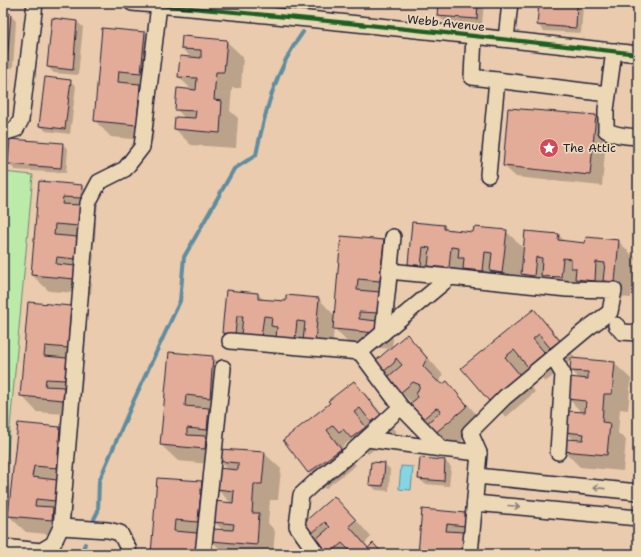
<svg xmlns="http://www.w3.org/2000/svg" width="641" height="557" viewBox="0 0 641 557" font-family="'Shantell Sans',sans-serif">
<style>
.green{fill:#bbeaa9;stroke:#6e8672}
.water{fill:#86d5e4;stroke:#5e8da0}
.shadow{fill:#0003;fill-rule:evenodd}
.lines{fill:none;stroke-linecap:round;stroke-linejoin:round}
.stream{stroke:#5e8da0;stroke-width:4}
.building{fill:#e3ac99;stroke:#22223b}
.minor-casing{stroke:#22223b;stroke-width:18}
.minor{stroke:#edd8b6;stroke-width:15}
.cycleway-casing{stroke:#edd8b6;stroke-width:6}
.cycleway{stroke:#1b5e20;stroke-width:4}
.oneway{stroke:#887d78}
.labels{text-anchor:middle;stroke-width:3.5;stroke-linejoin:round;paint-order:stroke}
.street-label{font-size:12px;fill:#22223b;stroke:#edd8b6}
.poi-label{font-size:12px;fill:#22223b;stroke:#edd8b6;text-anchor:start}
</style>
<rect width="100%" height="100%" fill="#eacbad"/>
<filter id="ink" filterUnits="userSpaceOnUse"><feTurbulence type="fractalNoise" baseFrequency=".025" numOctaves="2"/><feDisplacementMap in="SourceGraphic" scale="8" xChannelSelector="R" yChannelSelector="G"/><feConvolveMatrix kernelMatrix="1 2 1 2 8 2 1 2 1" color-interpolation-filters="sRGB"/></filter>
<g filter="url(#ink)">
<g class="green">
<polygon points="237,3 307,3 304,10"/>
<polygon points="3,172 33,175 3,503"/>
</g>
<polygon class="water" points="401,466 413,467 411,490 399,489"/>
<g class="shadow">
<polygon points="439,3 484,3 482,24 444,21 438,16"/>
<polygon points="540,3 580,3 583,6 581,33 544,31 538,25"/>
<polygon points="3,14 10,15 16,21 13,68 3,67"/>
<polygon points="77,22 83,27 78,75 54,73 48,67"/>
<polygon points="103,29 145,33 161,49 157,89 143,88 156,101 153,141 111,137 95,121"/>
<polygon points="226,41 243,57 241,88 232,88 230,111 238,118 236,148 191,145 175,129 185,118 176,109 193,91 179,77 192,58 182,49"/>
<polygon points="3,73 10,79 5,127 3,127"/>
<polygon points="70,81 76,86 70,134 46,131 40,125"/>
<polygon points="595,116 607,128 602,186 516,177 504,166"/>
<polygon points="62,144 68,149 66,173 15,170 9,164"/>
<polygon points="40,182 82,186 98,202 97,214 87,213 96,223 95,242 80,241 94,254 92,275 82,274 92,283 91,294 49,291 32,275"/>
<polygon points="413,223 444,226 448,231 474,233 506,231 523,248 519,289 481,285 466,271 465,284 425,280 409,264"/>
<polygon points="526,232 559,235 565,242 586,244 618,241 635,258 631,298 593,295 578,281 577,293 539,290 522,274"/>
<path d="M 342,237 L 384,241 L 400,257 L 396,296 L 382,295 L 396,309 L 394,329 L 384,329 L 393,338 L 392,348 L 407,335 L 423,352 L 443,375 L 439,383 L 443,386 L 447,383 L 463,399 L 483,422 L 481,425 L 452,449 L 435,433 L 428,423 L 412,403 L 401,392 L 383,372 L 392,349 L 350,345 L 334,328 L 331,358 L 320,357 L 312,349 L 311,356 L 293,354 L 279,339 L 278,353 L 259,351 L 252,344 L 251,350 L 239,349 L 223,333 L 227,291 L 258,294 L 264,300 L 286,302 L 319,299 L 335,316 ZM 377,306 L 378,319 L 376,318 Z"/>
<polygon points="29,303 71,307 87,323 84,364 71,363 83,375 81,396 71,395 80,405 79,415 37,412 21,395"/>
<polygon points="534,310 550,327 575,357 573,360 614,363 631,379 628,410 620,409 618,433 626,440 623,471 580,467 564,451 575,441 566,432 582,413 569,399 580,379 571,370 572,360 567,364 555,351 561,370 545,382 529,367 521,374 535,392 506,417 489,401 463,368"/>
<path d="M 170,353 L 213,357 L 229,373 L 226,414 L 211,412 L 225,426 L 223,446 L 213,445 L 220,451 L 264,453 L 281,469 L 278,500 L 270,500 L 268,523 L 275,531 L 273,554 L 225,554 L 212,541 L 199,537 L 213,551 L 213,554 L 152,554 L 158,479 L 201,482 L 218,498 L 217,502 L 231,503 L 217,489 L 228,470 L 221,463 L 221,465 L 178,461 L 161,445 ZM 215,523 L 223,530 L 215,530 Z"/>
<polygon points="354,382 370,399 396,432 388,438 375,425 381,444 368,454 359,445 356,448 349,441 342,447 356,465 325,489 309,473 284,440 332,404"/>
<polygon points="19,424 60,428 76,444 73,484 59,483 73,497 71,517 60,516 69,525 68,536 26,532 9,516"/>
<polygon points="445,461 451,467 449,486 425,484 419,479"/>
<polygon points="384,464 390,469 389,491 376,490 370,484"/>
<polygon points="334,498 351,514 371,537 365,543 369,548 373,544 383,554 329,554 311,534"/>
<polygon points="423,510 466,513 482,530 481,542 471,541 480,550 479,554 419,554"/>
</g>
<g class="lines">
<g class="stream">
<polyline points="306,7 307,3"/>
<path d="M 94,519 L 98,511 L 99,481 L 133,402 L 180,301 L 184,257 L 234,169 L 256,155 C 265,112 276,68 303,32"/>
<polyline points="79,554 82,551 85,544"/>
</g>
</g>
<g class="building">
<polygon points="438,3 478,3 477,19 437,16"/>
<polygon points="539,3 577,3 576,28 537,25"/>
<polygon points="3,13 11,14 7,62 3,62"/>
<polygon points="52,18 77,21 73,70 47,67"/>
<polygon points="102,28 145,32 141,73 119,71 118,82 140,84 137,125 94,121"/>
<polygon points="182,36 227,40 224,72 216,72 214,100 222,101 220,133 174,129 175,117 195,118 196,111 175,110 177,88 196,90 197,78 178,77 180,56 201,58 201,50 181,49"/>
<polygon points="45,77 71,80 65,129 39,126"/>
<polygon points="508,108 596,115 590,175 503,166"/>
<polygon points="10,139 63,143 61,168 8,164"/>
<polygon points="39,181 82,185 81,198 63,197 62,204 80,205 79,226 55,224 54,235 78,237 76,259 57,257 56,264 76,266 75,279 31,275"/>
<polygon points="412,222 444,225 444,229 473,232 474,227 507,230 502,273 490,271 492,253 485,252 483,271 463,269 464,258 458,258 459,248 451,247 449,268 428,266 430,248 423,247 421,266 408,264"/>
<polygon points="525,231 559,234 558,240 585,243 586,237 619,240 615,282 603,281 605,263 596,262 595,281 575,279 576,268 571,268 571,259 563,258 561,277 541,276 542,258 536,257 534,276 521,274"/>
<polygon points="341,236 384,240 380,281 358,279 357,290 380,292 378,313 359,312 359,319 377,321 376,333 333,329"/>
<polygon points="226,290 258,293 258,299 286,301 286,295 319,298 315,342 303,341 305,322 297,321 295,340 276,338 277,327 271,326 272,317 264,316 261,337 241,335 243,316 237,316 235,334 222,333"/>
<polygon points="28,302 71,306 68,348 45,346 44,356 67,358 65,380 46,379 45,386 64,387 63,400 20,396"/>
<polygon points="534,309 560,341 550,348 539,334 533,339 545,353 528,367 514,350 505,357 520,375 489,401 461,368"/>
<polygon points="407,334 427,358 423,366 437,381 443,384 447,381 467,405 465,408 434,434 426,424 440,412 441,410 436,408 423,419 410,404 417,398 416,395 420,385 413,382 400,393 388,378 389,376 402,365 396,358 394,363 383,372 374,362"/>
<polygon points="169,352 213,356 210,398 186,395 185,406 209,408 207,430 187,428 187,435 206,436 205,449 160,445"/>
<polygon points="571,358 615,362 612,394 604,394 602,422 610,423 607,455 563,451 564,439 583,440 584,434 565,432 567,411 585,412 586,401 567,399 569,377 588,379 588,372 570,371"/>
<polygon points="354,381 381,415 371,422 360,408 354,412 366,427 351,438 343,429 339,432 333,425 327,430 341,449 308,473 283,440 330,403 328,401"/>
<polygon points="18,423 60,427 57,468 34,466 32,477 57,480 55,501 36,499 35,506 53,507 52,520 8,516"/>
<polygon points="219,449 265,452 262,484 254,484 252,513 259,513 257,545 211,541 212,529 233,530 234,524 213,522 214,501 233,503 234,491 216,489 217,468 238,470 238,463 218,461"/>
<polygon points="420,458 445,460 444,481 418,479"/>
<polygon points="371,462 385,463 383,486 369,485"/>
<polygon points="157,478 202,481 198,522 175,520 174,531 197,533 196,554 151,554"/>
<polygon points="334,496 356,520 349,526 368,548 373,543 383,554 349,554 351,552 342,543 329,554 328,554 315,540 330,527 325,522 311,534 302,524"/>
<polygon points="422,509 466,513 465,526 447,524 446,531 464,532 462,554 439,551 439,554 418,554"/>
</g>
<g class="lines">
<g class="minor-casing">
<g id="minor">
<path d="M 132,3 C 301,17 469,35 638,54"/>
<polyline points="474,36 472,77 608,94"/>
<polyline points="506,39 510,3"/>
<path d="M 614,51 L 606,110 L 606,130 C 615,136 627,136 638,137"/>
<polyline points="3,133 16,129 21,120 35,3"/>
<polyline points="488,175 497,80"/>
<polyline points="389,271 450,277"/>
<polyline points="616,325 622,332 638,333"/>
<polyline points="383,333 393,237"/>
<polyline points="230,341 360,352 450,277 567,289 614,290 610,312 588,328 505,397 470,432 479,453 470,554"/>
<polyline points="553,357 563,374 558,452"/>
<polyline points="401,407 442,449 479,453"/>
<polyline points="367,439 442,449"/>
<polyline points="477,476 638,492"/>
<polyline points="475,503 638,518"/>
<polyline points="61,527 108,530 120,533 128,548 129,554"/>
<polyline points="3,547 41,551 53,544 61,527 88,203 99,182 125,169 142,147 159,5"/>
<polyline points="203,554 223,368"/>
<polyline points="317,554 297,526 301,495 315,482 350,454 401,407 360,352"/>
</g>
</g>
<use href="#minor" class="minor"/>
<g class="cycleway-casing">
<path id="cycleway" d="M 132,3 C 301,17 469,35 638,54"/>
</g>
<use href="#cycleway" class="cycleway"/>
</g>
<defs><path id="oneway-shaft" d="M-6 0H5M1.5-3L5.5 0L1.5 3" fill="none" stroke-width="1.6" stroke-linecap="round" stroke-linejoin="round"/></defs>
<g class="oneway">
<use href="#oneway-shaft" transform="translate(599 488) rotate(-174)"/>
<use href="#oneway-shaft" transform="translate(514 506) rotate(5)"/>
</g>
</g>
<defs>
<g id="sight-disc" transform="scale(1)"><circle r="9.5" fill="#d1495b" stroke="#edd8b6"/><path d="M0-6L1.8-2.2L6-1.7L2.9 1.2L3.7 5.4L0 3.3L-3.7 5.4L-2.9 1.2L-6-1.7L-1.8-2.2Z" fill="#fff"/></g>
</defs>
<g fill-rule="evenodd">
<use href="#sight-disc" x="549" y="148"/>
</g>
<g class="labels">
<g class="street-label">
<text transform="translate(446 23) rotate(6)" y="4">Webb Avenue</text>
</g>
<g class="poi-label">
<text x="563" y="152">The Attic</text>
</g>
</g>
<rect width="641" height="557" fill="none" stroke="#edd8b6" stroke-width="16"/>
<rect x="8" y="8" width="625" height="541" fill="none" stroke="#22223b" stroke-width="1.5" filter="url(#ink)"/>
</svg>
